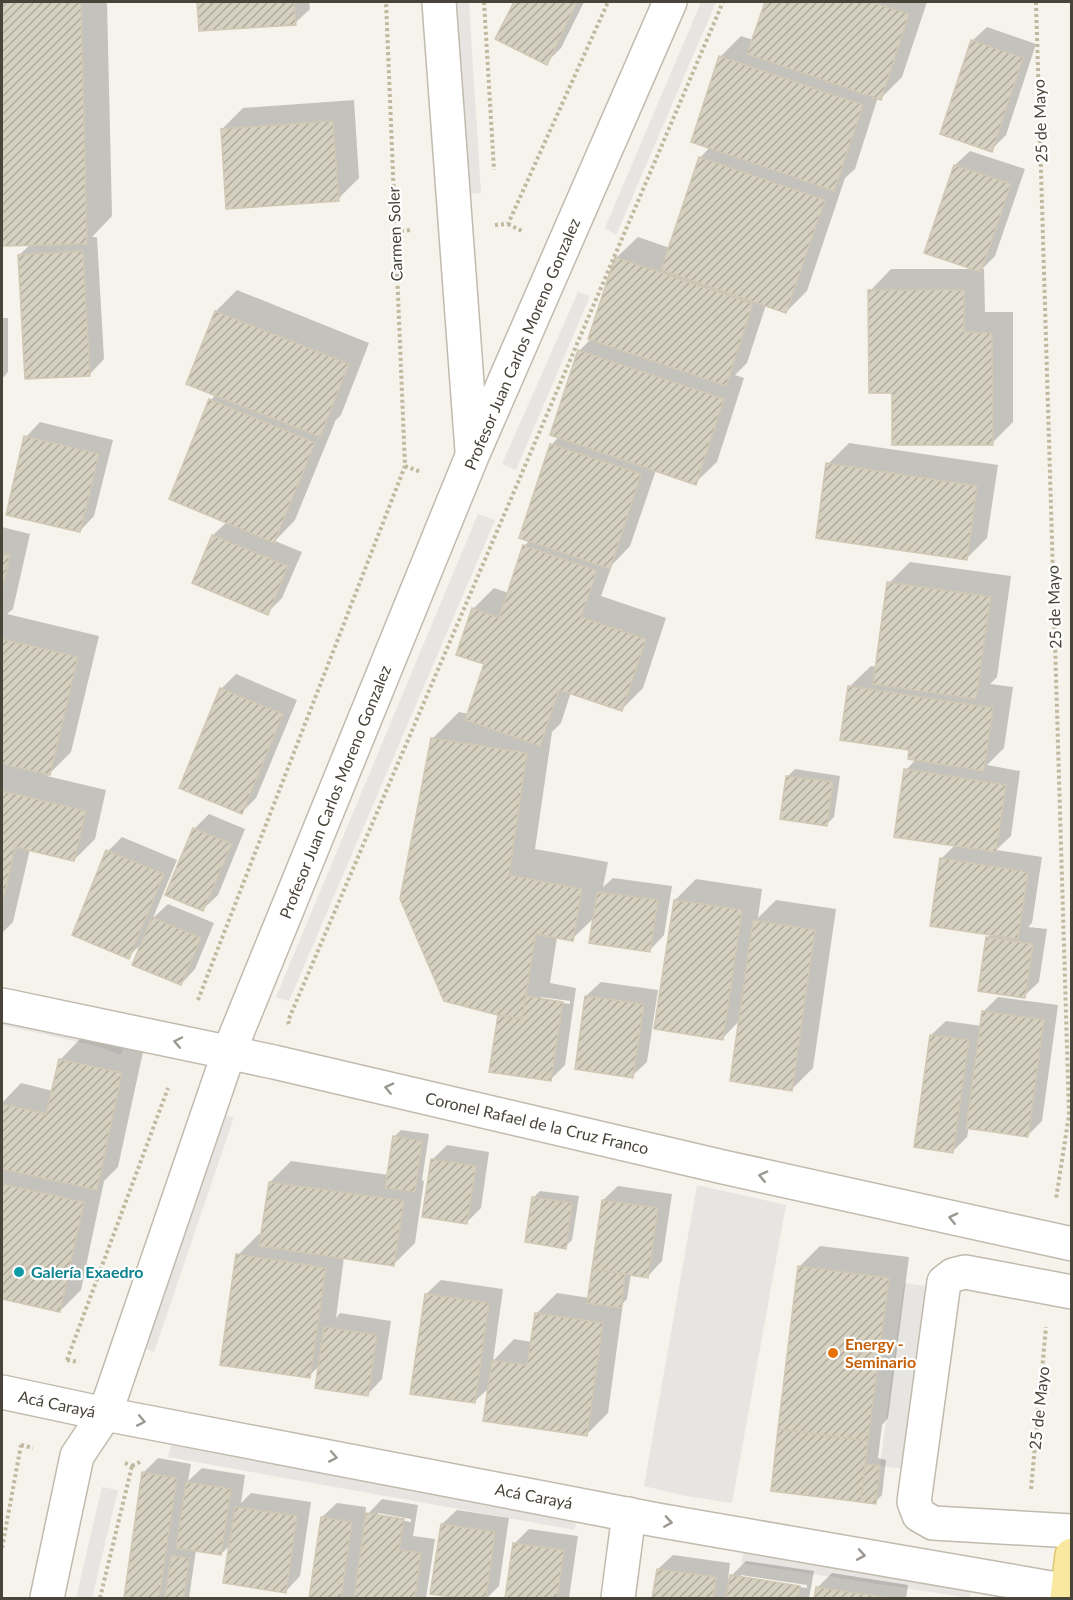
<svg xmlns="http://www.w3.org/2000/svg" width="1073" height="1600" viewBox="0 0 1073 1600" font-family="Lato,sans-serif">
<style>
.parking{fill:#e7e5e2}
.shadow{fill:#0003;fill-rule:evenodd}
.building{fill:url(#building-hatch);stroke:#d1c8b4;stroke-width:1.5}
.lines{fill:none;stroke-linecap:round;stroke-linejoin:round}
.minor-casing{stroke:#c0bbae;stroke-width:36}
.major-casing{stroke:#dfc76f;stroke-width:36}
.path{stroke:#c1b8a0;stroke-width:4;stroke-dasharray:3 3;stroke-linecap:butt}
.minor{stroke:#fff;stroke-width:33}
.major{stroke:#fae8a0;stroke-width:33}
.oneway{stroke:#9b9892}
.culture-dot{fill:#0f9aa8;stroke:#fff;stroke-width:2}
.food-dot{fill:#e8710a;stroke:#fff;stroke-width:2}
.labels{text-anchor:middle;stroke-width:4.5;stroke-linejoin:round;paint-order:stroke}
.street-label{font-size:16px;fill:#494439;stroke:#fff}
.culture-label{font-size:16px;font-weight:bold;fill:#0d838f;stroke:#fff;text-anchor:start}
.food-label{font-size:16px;font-weight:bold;fill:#c56008;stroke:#fff;text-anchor:start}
</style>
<defs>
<pattern id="building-hatch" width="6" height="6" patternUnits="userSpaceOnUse" patternTransform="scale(1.5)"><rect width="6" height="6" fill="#d6d0c1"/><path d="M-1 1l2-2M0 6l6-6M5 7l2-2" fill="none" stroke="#b0aa9e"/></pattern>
</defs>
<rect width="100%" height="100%" fill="#f5f3eb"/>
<g class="parking">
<polygon points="457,2 469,2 481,193 469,194"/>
<polygon points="701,2 716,2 616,235 605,228"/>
<polygon points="578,292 590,296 516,470 502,464"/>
<polygon points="478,514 495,520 289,1001 276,997"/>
<polygon points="2,1014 125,1044 121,1055 96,1046 2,1025"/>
<polygon points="222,1115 234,1117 154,1352 142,1348"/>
<polygon points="697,1185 786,1205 732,1503 686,1496 644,1486"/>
<polygon points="904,1283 926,1286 903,1469 880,1466"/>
<polygon points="171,1445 576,1520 575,1530 168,1457"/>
<polygon points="102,1487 118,1490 92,1598 76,1598"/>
<polygon points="743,1553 971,1589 970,1598 741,1563"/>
</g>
<g class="shadow">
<polygon points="2,2 107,2 112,216 92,237 97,237 104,359 90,374 19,255 31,244 2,245"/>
<polygon points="198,2 309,2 310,9 295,23 201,30"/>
<polygon points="515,2 584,2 561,48 546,63 497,39"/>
<path d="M 766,2 L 927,2 L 902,77 L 881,98 L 878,97 L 855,169 L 845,178 L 807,291 L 786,312 L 766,305 L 747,363 L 735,375 L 744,378 L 717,462 L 695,483 L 656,470 L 630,546 L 612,565 L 601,596 L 666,618 L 643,688 L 622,709 L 571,692 L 561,723 L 552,732 L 535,849 L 608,862 L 603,887 L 613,878 L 672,886 L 664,935 L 650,950 L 594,918 L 572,939 L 557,937 L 550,983 L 576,988 L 565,1065 L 550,1080 L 500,1014 L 432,739 L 459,712 L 469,714 L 486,664 L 473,609 L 494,588 L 509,593 L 524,546 L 530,540 L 521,537 L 552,444 L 559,437 L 579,351 L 592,338 L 616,258 L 638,237 L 670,248 L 700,158 L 710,147 L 720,57 L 741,36 L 753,40 ZM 541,997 L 570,1001 L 570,1004 L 541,1000 Z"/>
<polygon points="987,27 1036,44 1006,135 991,150 972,41"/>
<polygon points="354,100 359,178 338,199 222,129 243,108"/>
<polygon points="970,151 1025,169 995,256 982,269 984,269 985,312 1013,312 1013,422 992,443 893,392 870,291 891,269 975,269 926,252 955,165"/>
<polygon points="237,290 369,343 341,415 334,422 335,422 295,520 275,541 302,552 282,598 267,613 194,582 213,535 227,522 211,400 216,394 188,383 216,311"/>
<polygon points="2,318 8,318 8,372 2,379"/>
<polygon points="40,422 113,440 94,516 80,531 26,437"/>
<polygon points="849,443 998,465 987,538 966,559 828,464"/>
<polygon points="2,527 30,534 13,609 7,614 99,636 71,752 47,776 106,790 95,839 74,860 30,849 13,922 2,933 2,764 3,762 2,762"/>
<polygon points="910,562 1011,576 997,677 990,684 1013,687 1004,748 987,765 1020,771 1011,836 996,850 1042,857 1032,923 1028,927 1047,929 1039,982 1024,996 988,937 991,934 941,859 955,845 906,770 916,759 911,749 849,687 871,666 877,667 889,583"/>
<polygon points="236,674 297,700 256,798 241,813 221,689"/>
<polygon points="795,769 840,776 834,817 826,825 788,776"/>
<polygon points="209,814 245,829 218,895 203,909 194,829"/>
<polygon points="122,837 177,860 153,918 168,904 214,923 195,969 181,984 142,943 128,957 108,851"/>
<polygon points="696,879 762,889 758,918 776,900 836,909 813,1068 792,1089 740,1020 723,1038 675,900"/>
<polygon points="601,982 658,990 647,1062 632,1076 586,996"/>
<polygon points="998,997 1058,1005 1042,1121 1027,1136 969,1127 967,1137 952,1152 931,1035 946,1021 982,1026 984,1011"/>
<polygon points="81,1038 143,1052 118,1167 104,1181 81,1290 60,1311 2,1298 2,1103 21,1083 53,1091 60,1060"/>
<polygon points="401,1130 429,1134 422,1180 424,1181 415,1243 394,1264 344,1257 336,1318 340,1313 391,1321 382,1379 368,1394 320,1365 309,1376 238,1255 259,1234 263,1234 270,1182 291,1161 389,1175 394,1137"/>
<polygon points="447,1145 489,1152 481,1208 467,1222 432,1160"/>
<polygon points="618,1186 672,1194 662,1261 648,1276 631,1273 627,1299 623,1303 608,1413 586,1435 490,1387 475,1401 426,1294 441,1280 503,1289 493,1361 514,1339 532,1342 536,1314 557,1293 590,1298 603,1200"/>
<polygon points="540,1191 579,1196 572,1240 565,1247 533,1198"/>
<polygon points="820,1246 909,1257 888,1418 882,1425 878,1458 886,1460 882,1495 875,1502 799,1267"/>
<polygon points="158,1458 191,1464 188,1481 202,1468 245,1475 241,1503 251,1493 311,1502 300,1576 286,1591 231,1544 221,1554 196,1550 189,1598 126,1598 143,1473"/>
<path d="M 382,1499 L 418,1505 L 413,1536 L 435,1539 L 426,1598 L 355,1598 L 355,1597 L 354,1598 L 311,1598 L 322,1517 L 337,1503 L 366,1507 L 365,1517 ZM 378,1513 L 411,1519 L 411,1522 L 378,1516 Z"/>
<polygon points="457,1510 509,1518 499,1586 487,1598 469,1598 432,1593 442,1524"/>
<polygon points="529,1529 578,1536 569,1598 507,1598 514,1544"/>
<path d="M 673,1555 L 730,1563 L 728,1579 L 746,1561 L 814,1571 L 809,1598 L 654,1598 L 658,1569 ZM 741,1575 L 807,1585 L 807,1588 L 741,1579 Z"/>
<polygon points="832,1573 908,1585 906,1598 816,1598 817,1588"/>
</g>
<g class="building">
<polygon points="2,2 81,2 87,244 2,246"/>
<polygon points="197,2 294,2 296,25 199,31"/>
<polygon points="514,2 577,2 547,65 495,39"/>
<polygon points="765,2 871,2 909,14 881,100 747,54"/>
<polygon points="971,40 1023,58 992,152 940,134"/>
<polygon points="719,56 863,105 834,191 691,142"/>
<polygon points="333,121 339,201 226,209 221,129"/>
<polygon points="699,157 825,200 786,313 661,270"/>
<polygon points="954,165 1011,184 981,272 924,253"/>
<polygon points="83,251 90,376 25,379 18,255"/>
<polygon points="615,257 753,304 726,386 588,339"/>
<polygon points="868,290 964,290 964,332 992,333 993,445 892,445 892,393 869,393"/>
<polygon points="215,311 349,364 320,437 186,384"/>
<polygon points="578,350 724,399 696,485 550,435"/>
<polygon points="209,399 315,443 274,543 169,499"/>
<polygon points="24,436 99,454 80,532 6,515"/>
<polygon points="550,444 641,474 610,569 519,538"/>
<polygon points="826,463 977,486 967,560 816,538"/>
<polygon points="212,535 288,566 268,615 192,583"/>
<polygon points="523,545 597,571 581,617 646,639 622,711 559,690 540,746 465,720 484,664 456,655 472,608 499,618"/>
<polygon points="2,553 10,555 2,590"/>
<polygon points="887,582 991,597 976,699 873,684"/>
<polygon points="2,639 78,657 50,775 2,764"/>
<polygon points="848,686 993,708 984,771 908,759 909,750 840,740"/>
<polygon points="220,688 283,714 242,814 179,788"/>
<polygon points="431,738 527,753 509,875 582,889 573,941 536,934 522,1019 498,1015 444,1001 400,899"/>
<polygon points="904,769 1006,785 996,852 894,837"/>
<polygon points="786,776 833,782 827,826 780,819"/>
<polygon points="2,791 86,811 74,861 15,847 2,905"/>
<polygon points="193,828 232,844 203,911 165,895"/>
<polygon points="106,850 164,874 129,959 72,935"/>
<polygon points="940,858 1028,872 1018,939 930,926"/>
<polygon points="597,892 658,900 650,952 589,943"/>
<polygon points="674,900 742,910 723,1040 654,1029"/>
<polygon points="152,917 201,938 181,985 132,965"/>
<polygon points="753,920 815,930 792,1091 730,1081"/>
<polygon points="986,937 1033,944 1025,998 978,991"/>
<polygon points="526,996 563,1002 551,1081 489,1072 498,1015 522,1019"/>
<polygon points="585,996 644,1004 633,1078 575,1069"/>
<polygon points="982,1011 1044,1020 1028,1137 966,1128"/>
<polygon points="930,1035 969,1040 953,1153 914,1147"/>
<polygon points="59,1059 122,1073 97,1190 2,1169 2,1104 46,1114"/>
<polygon points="393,1136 422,1141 415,1192 385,1188"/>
<polygon points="431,1159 476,1166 467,1224 422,1217"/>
<polygon points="269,1182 404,1201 394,1266 259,1246"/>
<polygon points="2,1184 84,1202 60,1312 2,1299"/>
<polygon points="532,1197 572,1203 566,1249 525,1242"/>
<polygon points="602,1200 658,1208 648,1278 592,1269"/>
<polygon points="236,1254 326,1268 310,1378 220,1365"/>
<polygon points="798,1266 889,1278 868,1441 778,1429"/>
<polygon points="592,1269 625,1274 621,1308 587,1303"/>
<polygon points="425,1294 489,1303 475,1403 410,1394"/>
<polygon points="535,1313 603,1323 587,1436 483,1421 492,1360 527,1365"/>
<polygon points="324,1327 377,1335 368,1396 315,1388"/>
<polygon points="778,1429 868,1441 861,1502 771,1491"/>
<polygon points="865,1464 880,1466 876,1504 861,1502"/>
<polygon points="142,1472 177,1478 159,1598 124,1598"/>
<polygon points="186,1482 231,1489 221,1555 176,1548"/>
<polygon points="235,1507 297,1516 286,1593 223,1583"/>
<polygon points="366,1513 404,1519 399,1550 421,1553 415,1598 354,1598"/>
<polygon points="321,1517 352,1522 341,1598 309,1598"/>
<polygon points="441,1524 495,1532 486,1598 459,1598 430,1594"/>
<polygon points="513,1543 564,1550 557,1598 505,1598"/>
<polygon points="171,1556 189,1558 184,1598 165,1598"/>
<polygon points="657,1569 716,1577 713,1598 652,1598"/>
<polygon points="730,1575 800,1586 798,1598 726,1598"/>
<polygon points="816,1587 891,1598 814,1598"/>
</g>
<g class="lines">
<g class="minor-casing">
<g id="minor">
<polyline points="439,2 472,451"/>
<polyline points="2,1005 274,1062 723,1167 1072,1244"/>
<polyline points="1072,1292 965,1272 953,1275 944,1282 914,1502 919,1515 933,1523 1072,1531"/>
<polyline points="2,1392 105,1414 657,1520 1068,1591"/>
<polyline points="47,1598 77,1456 105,1414 229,1052 472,456 670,2"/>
<polyline points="618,1598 629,1514"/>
</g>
</g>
<g class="major-casing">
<polyline id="major" points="1067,1598 1072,1555"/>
</g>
<g class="path">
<polyline points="484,2 494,170"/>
<polyline points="1036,2 1069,1115 1056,1199"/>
<polyline points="508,224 524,232"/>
<polyline points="495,225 508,224 608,2"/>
<polyline points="395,232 410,230"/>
<polyline points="405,466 421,472"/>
<polyline points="198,1000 405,466 386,2"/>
<polyline points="289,1024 288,1021 723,2"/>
<polyline points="67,1360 168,1088"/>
<polyline points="67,1360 79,1362"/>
<polyline points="21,1445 33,1448"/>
<polyline points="125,1463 132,1466"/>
<polyline points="132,1466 140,1462"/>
<polyline points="1031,1489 1046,1327"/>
<polyline points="2,1548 21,1445"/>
<polyline points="100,1598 132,1466"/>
</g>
<use href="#minor" class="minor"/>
<use href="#major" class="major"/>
</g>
<defs><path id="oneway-chevron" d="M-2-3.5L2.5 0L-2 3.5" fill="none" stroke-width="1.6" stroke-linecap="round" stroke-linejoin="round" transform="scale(1.5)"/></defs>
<g class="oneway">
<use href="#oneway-chevron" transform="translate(178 1042) rotate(-168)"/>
<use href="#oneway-chevron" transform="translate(389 1088) rotate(-167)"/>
<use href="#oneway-chevron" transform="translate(763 1176) rotate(-167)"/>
<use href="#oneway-chevron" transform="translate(953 1218) rotate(-167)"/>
<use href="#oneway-chevron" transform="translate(141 1421) rotate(11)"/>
<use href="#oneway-chevron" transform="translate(333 1457) rotate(11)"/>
<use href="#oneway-chevron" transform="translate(668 1522) rotate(9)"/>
<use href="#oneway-chevron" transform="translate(861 1555) rotate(10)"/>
</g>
<circle class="culture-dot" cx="19" cy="1272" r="6"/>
<circle class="food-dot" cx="833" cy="1353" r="6"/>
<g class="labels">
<g class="street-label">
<text transform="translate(1040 121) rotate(-92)" y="6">25 de Mayo</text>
<text transform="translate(395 234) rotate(-92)" y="6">Carmen Soler</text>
<text transform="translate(522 344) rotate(-67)" y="6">Profesor Juan Carlos Moreno Gonzalez</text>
<text transform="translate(1054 607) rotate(-92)" y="6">25 de Mayo</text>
<text transform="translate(335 792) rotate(-68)" y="6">Profesor Juan Carlos Moreno Gonzalez</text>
<text transform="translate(537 1123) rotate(13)" y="6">Coronel Rafael de la Cruz Franco</text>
<text transform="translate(57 1404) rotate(12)" y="6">Acá Carayá</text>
<text transform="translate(1039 1408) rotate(-84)" y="6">25 de Mayo</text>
<text transform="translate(534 1496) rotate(11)" y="6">Acá Carayá</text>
</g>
<g class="culture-label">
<text x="31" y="1278">Galería Exaedro</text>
</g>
<g class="food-label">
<text x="845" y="1350">Energy -<tspan x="845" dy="18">Seminario</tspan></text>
</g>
</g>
<rect width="1073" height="1600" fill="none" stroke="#494439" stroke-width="6"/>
</svg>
